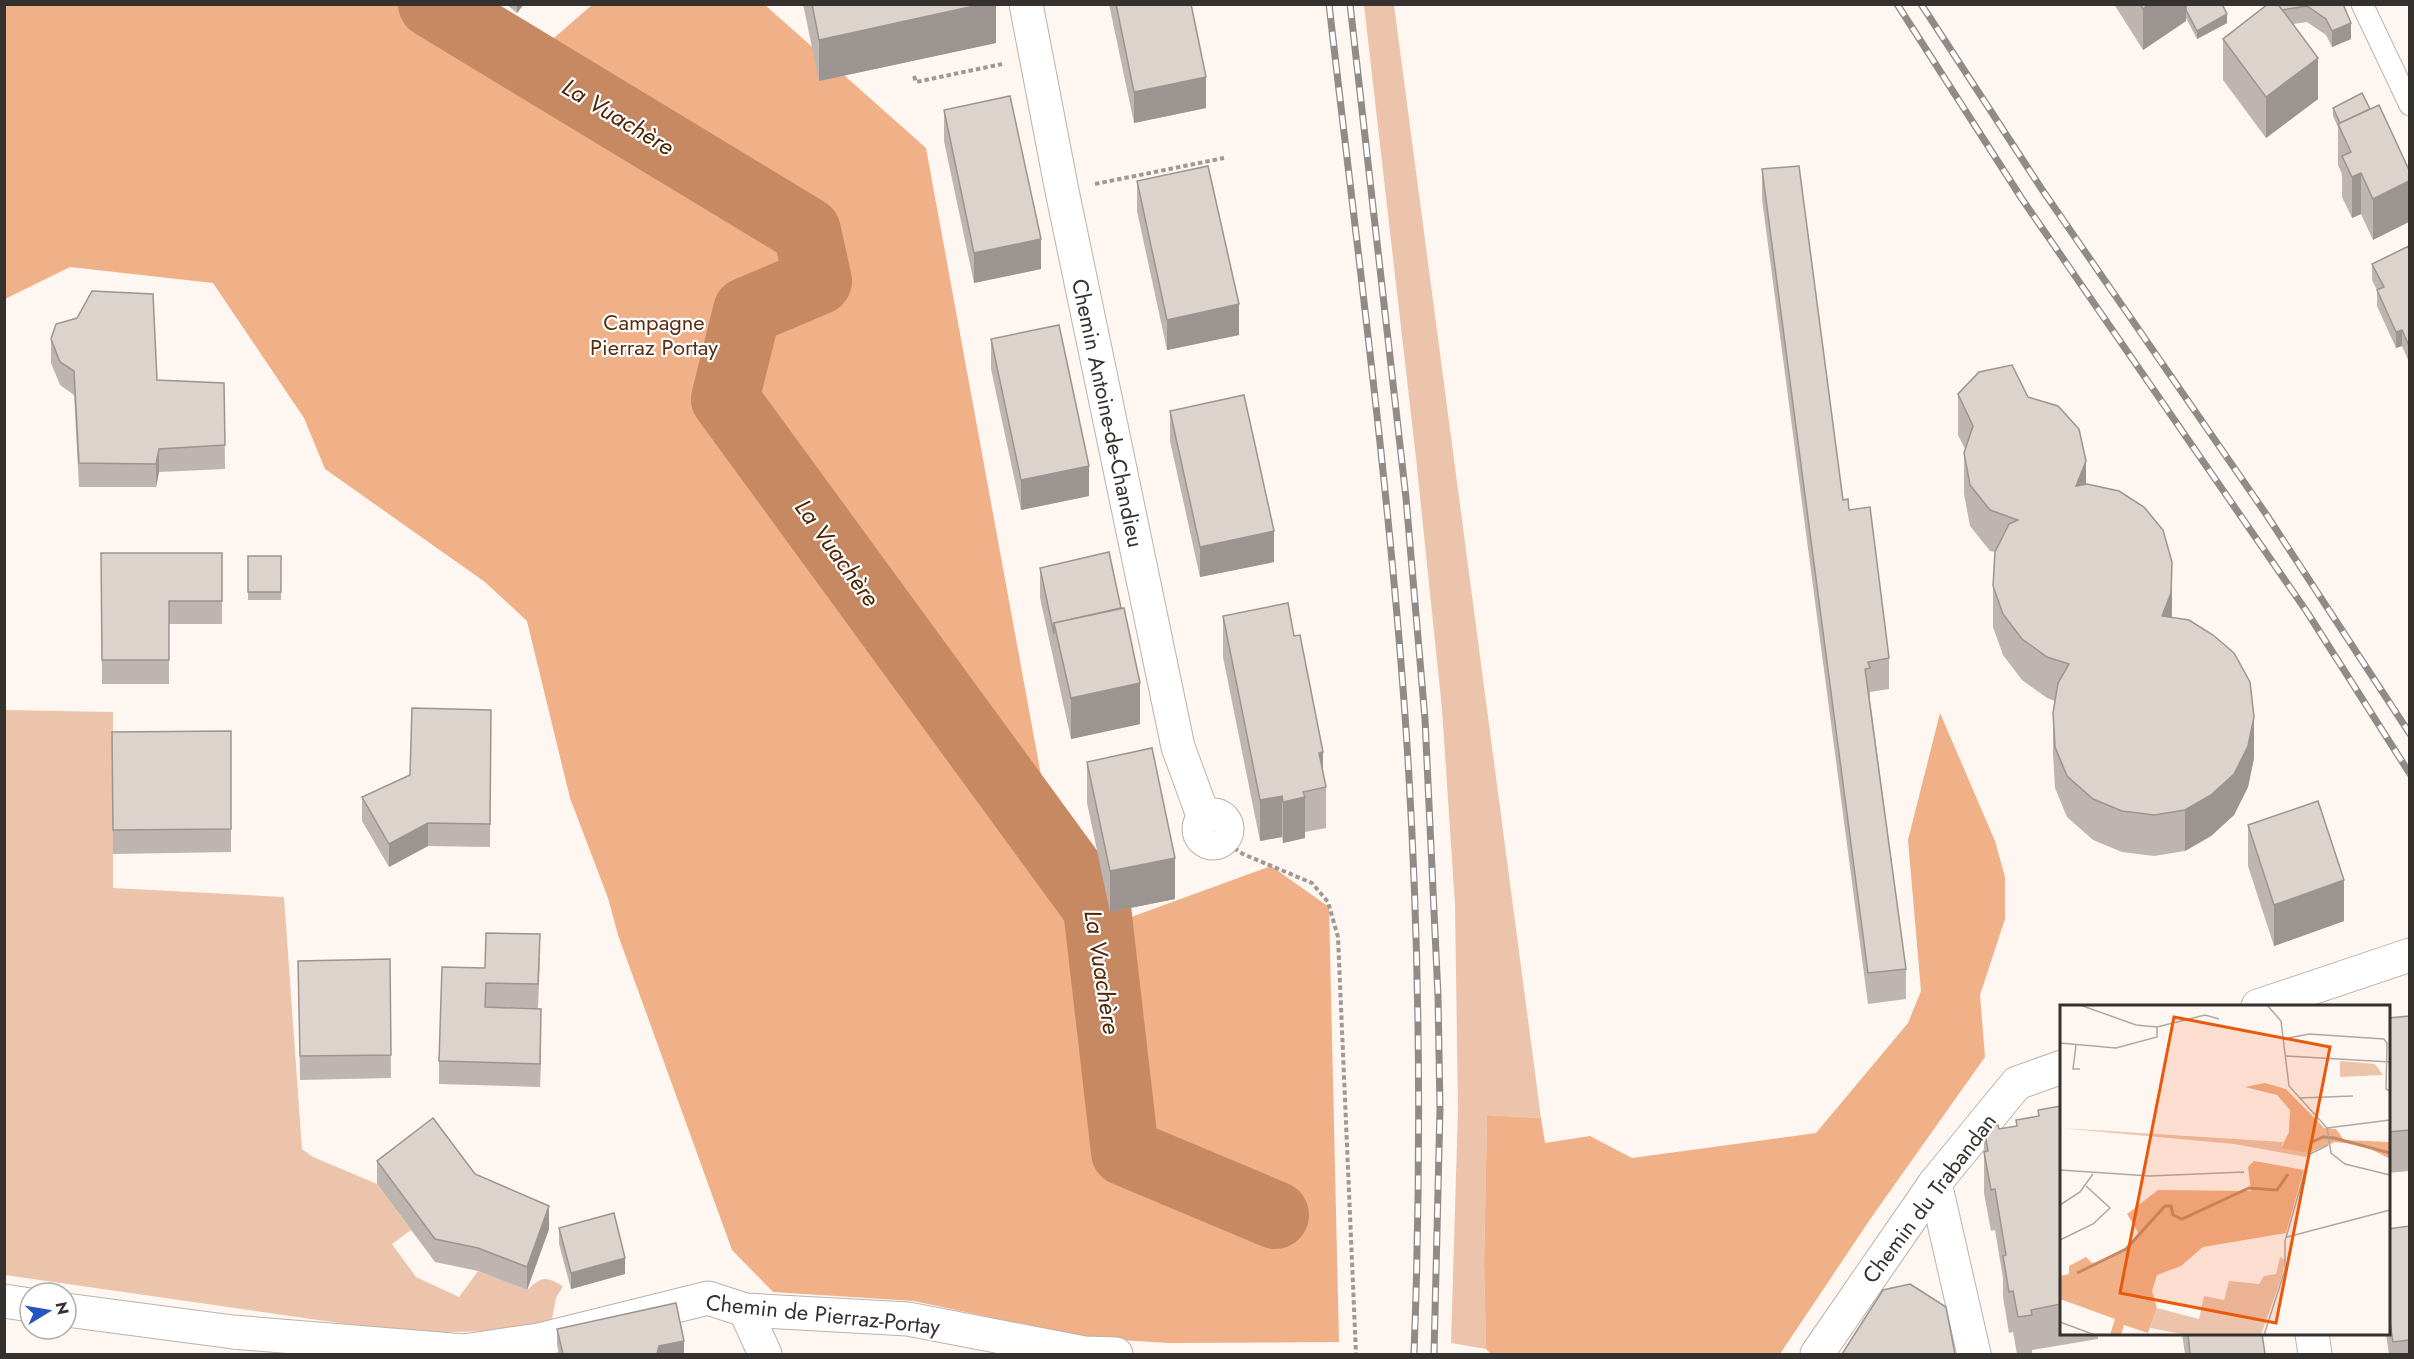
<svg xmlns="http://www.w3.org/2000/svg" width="2414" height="1359" viewBox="0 0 2414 1359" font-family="Jost,sans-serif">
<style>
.green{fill:#ecc4ab}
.forest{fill:#f0b088}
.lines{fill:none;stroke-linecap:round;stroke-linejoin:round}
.river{stroke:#c68961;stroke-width:68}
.lane-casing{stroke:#bcb2ac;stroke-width:23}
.street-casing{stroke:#bcb2ac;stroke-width:35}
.path{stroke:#9f9895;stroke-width:4;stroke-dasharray:4.5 3;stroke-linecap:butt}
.lane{stroke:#fff;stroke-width:21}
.street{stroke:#fff;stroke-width:33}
.rail-casing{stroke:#918b88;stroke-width:7}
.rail{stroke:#fff;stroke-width:4.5;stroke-dasharray:14;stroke-linecap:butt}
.wall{fill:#beb5b0}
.shaded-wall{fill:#9b9490}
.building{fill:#ddd3cd;stroke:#9b9490;stroke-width:1.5}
.labels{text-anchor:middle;stroke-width:4.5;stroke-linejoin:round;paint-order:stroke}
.park-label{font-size:22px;fill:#592f12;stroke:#fff}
.street-label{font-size:22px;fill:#35312f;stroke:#fff}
.water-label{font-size:24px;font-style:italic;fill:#4f2607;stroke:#fff}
.inset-river{fill:none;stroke:#c68961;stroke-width:3}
.inset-road{fill:none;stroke:#aea7a3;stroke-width:1.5}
.view{fill:#e8590c;fill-opacity:0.15;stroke:#e8590c;stroke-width:3}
.inset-edge{fill:none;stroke:#35312f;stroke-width:3}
</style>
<rect width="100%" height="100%" fill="#fef6f1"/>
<g class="green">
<polygon points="1364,5 1394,5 1541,1118 1487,1115 1484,1264 1486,1349 1451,1343 1458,1109 1455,905 1442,709 1416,458"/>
<path d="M 5,710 L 113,712 L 113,888 L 284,897 L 302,1149 L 313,1157 L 377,1184 L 411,1230 L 392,1244 L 416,1277 L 459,1297 L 478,1271 L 527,1290 C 542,1276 545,1276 563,1286 L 556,1298 L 550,1330 L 408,1333 L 5,1275 Z"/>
</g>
<g class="forest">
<polygon points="5,5 424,5 525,63 592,5 765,5 926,148 1071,939 1271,866 1329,907 1339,1342 1170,1343 1086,1338 914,1301 773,1292 732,1250 618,935 608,898 570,798 527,621 485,582 325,469 304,418 213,283 70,267 5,299"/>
<polygon points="1940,713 1995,841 2005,877 2005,919 1980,995 1985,1057 1871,1218 1780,1354 1491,1354 1486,1349 1484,1264 1487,1115 1541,1118 1545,1143 1590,1136 1632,1158 1816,1133 1908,1023 1921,991 1908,840"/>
</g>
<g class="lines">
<polyline class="river" points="432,4 807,231 818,281 747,311 725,399 1097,908 1125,1152 1275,1215"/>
<g class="lane-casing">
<polyline id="lane" points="2362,4 2410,105"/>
</g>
<g class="street-casing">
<g id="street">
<polyline points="1026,4 1062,191 1178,747 1204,818"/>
<circle cx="1213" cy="829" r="14"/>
<polyline points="2258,1006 2410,955"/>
<polyline points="1935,1183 1974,1354"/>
<polyline points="4,1301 30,1305"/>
<polyline points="66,1310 233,1332 464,1351 539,1340 708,1298 745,1310 908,1319 1084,1353 1116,1354"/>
<polyline points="745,1310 765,1354"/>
<polyline points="2312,1334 2315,1354"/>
<polyline points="1817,1354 1935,1183 2017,1083 2062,1067"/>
</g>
</g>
<g class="path">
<polyline points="914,76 916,82 1002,64"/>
<polyline points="1095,184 1224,158"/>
<polyline points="1228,844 1243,854 1312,883 1328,902 1338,937 1356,1354"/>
</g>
<use href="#lane" class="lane"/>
<use href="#street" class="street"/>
<g class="rail-casing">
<g id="rail">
<path d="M 1329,4 C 1356,241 1388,478 1405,715 C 1420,928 1422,1142 1414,1354"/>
<polyline points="1350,4 1406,498 1425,719 1438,996 1440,1109 1434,1354"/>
<polyline points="1897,4 2022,199 2307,612 2410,774"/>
<polyline points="1921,4 2041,188 2266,514 2410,734"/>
</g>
</g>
<use href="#rail" class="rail"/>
</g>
<g class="wall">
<polygon points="506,4 524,4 517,13"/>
<polygon points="803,4 996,4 996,43 819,81"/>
<polygon points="1109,4 1191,4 1206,108 1134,123"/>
<polygon points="2114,4 2222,4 2227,23 2197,39 2186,18 2186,21 2143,50"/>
<polygon points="2268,4 2343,4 2351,39 2332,47 2326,35 2307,22 2293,24 2318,99 2266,138 2223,80 2223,39"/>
<polygon points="2379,105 2373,240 2361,214 2352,218 2342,197 2342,174 2338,165 2338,127 2333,116 2333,108 2370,109"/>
<polygon points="944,110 1041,269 974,283 944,141"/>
<polygon points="1762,169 1843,500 1849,510 1889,658 1889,689 1870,692 1870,699 1906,969 1906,999 1868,1004 1762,199"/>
<polygon points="1137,181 1239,335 1167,350 1137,211"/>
<polygon points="2409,246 2409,362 2402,346 2396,348 2377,306 2377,290 2372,280 2372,264"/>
<polygon points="51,339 157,380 224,383 225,469 159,472 156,487 79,487 74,395 60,385 51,363"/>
<polygon points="991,339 1089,496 1021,510 991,369"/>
<polygon points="1958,394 2028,397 2086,484 2172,603 2172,617 2254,758 2248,787 2234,815 2211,836 2185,851 2154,856 2122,852 2093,840 2067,817 2055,788 2053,754 2053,713 2055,701 2047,698 2022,680 2003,655 1993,627 1993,586 1995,552 1990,551 1970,526 1964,494 1964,453 1965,449 1958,435"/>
<polygon points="1170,411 1274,562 1200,577 1170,441"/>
<polygon points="101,553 222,553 222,624 169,624 169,684 102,684"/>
<rect x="248" y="556" width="33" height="44"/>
<polygon points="1040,568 1121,608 1140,724 1071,739 1040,598"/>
<polygon points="1223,616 1323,775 1326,787 1326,828 1305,832 1305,838 1283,843 1282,837 1260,841 1223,657"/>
<polygon points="491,710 490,847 428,846 389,867 362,821 362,797 410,775"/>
<polygon points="231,731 231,852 113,854 112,732"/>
<polygon points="1087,762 1175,899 1110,912 1087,803"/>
<polygon points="2248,825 2344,921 2274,946 2248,866"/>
<polygon points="540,958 538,1008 486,1007 541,1032 540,1087 439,1084 439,1061 485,968"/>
<polygon points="390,959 391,1078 300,1080 298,961"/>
<polygon points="2409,1016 2409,1171 2388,1173 2388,1018"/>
<polygon points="2061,1106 2061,1334 2098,1334 2098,1339 2032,1350 2032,1354 2017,1354 2013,1332 2009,1333 2003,1297 2003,1278 1995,1230 1991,1231 1984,1193 1984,1127 1999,1129 2016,1126 2016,1120 2038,1116 2038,1110"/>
<polygon points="377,1161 475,1174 549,1229 527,1290 478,1271 435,1262 377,1184"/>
<polygon points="2409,1226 2409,1354 2389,1354 2386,1334 2388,1334 2388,1229"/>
<polygon points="559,1228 625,1274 571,1289 559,1244"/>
<polygon points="557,1329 684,1354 559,1354 557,1345"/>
<polygon points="2182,1334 2262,1334 2265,1354 2185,1354"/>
</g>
<g class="shaded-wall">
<polygon points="517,4 524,4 517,13"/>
<polygon points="983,4 996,4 996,43 819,81 819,40"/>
<polygon points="2149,4 2186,4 2186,21 2143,50 2143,9"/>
<polygon points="2227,14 2227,23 2197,39 2197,31"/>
<polygon points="2351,23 2351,39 2332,47 2332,31"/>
<polygon points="2318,58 2318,99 2266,138 2266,97"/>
<polygon points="1206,77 1206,108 1134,123 1134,92"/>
<polygon points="2361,173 2361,214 2352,218 2352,177"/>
<polygon points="2409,181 2409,222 2373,240 2373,199"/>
<polygon points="1041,239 1041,269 974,283 974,253"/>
<polygon points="1239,304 1239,335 1167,350 1167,320"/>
<polygon points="2402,330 2402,346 2396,348 2396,332"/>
<polygon points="159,449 159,472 156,487 156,464"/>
<polygon points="2086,461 2086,502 2076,486"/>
<polygon points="1089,466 1089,496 1021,510 1021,480"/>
<polygon points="1274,531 1274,562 1200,577 1200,547"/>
<polygon points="2172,562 2172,603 2171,634 2162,616"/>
<polygon points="1140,683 1140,724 1071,739 1071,698"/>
<polygon points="2254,717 2254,758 2248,787 2234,815 2211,836 2185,851 2185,810"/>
<polygon points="1323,752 1323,788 1319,753"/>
<polygon points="1282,796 1282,837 1260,841 1260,800"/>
<polygon points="1305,797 1305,838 1283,843 1283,802"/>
<polygon points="428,823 428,846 389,867 389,844"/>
<polygon points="1175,858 1175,899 1110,912 1110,871"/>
<polygon points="2344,880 2344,921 2274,946 2274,905"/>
<polygon points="541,1009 541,1032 540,1087 540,1064"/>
<polygon points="549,1206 549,1229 527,1290 527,1267"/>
<polygon points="625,1258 625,1274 571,1289 571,1273"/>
<polygon points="684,1341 684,1354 657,1354 659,1346"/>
</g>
<g class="building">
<polygon points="812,4 983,4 819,40"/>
<polygon points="1116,4 1191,4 1206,77 1134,92"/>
<polygon points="2140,4 2149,4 2143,9"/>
<polygon points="2186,4 2222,4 2227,14 2197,31 2186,10"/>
<polygon points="2268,4 2278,4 2318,58 2266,97 2223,39"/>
<polygon points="2278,4 2343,4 2351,23 2332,31 2326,19 2307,6 2282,10"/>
<polygon points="2362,93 2370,109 2340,123 2333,108"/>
<polygon points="1010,96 1041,239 974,253 944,110"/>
<polygon points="2379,105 2409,170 2409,181 2373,199 2361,173 2352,177 2342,156 2351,152 2338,124"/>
<polygon points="1208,166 1239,304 1167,320 1137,181"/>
<polygon points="1799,166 1843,500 1848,499 1849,510 1870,507 1889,658 1868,662 1870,668 1865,669 1906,969 1868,973 1762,169"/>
<polygon points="2409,246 2409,346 2402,330 2396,332 2377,290 2384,287 2372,264"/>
<polygon points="92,291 153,294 157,380 224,383 225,445 159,449 156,464 79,463 74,371 60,362 51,339 56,324 77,318"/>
<polygon points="1059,325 1089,466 1021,480 991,339"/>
<polygon points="2012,365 2028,397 2058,406 2079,429 2086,461 2076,486 2087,484 2119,491 2144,507 2163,530 2172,562 2171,593 2162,616 2189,620 2213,635 2234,653 2250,682 2254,717 2248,746 2234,774 2211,795 2185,810 2154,815 2122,811 2093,799 2067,776 2055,747 2053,713 2058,683 2069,664 2047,657 2022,639 2003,614 1993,586 1995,552 2009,524 2018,520 1990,510 1970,485 1964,453 1973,426 1958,394 1979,372"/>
<polygon points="1244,395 1274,531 1200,547 1170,411"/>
<polygon points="1109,552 1121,608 1054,623 1054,634 1040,568"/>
<polygon points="101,553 222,553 222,601 169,601 169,660 102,660"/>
<rect x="248" y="556" width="33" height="36"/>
<polygon points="1288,603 1294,636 1300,635 1323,752 1319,753 1326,787 1303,792 1305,797 1283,802 1282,796 1260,800 1223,616"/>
<polygon points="1124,608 1140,683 1071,698 1054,623"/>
<polygon points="412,708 491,710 490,824 428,823 389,844 362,797 410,775"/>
<polygon points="231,731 231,829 113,830 112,732"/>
<polygon points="1152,748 1175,858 1110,871 1087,762"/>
<polygon points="2318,801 2344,880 2274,905 2248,825"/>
<polygon points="486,933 540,934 538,984 486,983 485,1007 541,1009 540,1064 439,1061 442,967 485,968"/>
<polygon points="390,959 391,1055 300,1056 298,961"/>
<polygon points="2409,1016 2409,1130 2388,1132 2388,1018"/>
<polygon points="2061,1106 2061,1304 2031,1310 2032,1315 2018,1317 2013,1291 2009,1292 2003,1256 2006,1255 1995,1189 1991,1190 1984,1152 1988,1151 1984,1127 1998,1125 1999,1129 2017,1126 2016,1120 2039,1116 2038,1110"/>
<polygon points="433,1118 475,1174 549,1206 527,1267 478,1248 435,1239 377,1161"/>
<polygon points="614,1213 625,1258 571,1273 559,1228"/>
<polygon points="2409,1226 2409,1340 2393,1342 2388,1309 2388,1229"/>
<polygon points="1910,1284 1946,1307 1955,1354 1842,1354 1883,1290"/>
<polygon points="676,1303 684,1341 659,1346 657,1354 563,1354 557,1329"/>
<polygon points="2188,1334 2262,1334 2265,1354 2190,1354"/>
</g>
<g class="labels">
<g class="park-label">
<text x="654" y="330">Campagne<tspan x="654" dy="25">Pierraz Portay</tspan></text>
</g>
<g class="street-label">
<text transform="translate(1108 413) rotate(78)" y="8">Chemin Antoine-de-Chandieu</text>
<text transform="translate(1929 1198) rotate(-53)" y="8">Chemin du Trabandan</text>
<text transform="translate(823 1314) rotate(6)" y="8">Chemin de Pierraz-Portay</text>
</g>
<g class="water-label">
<text transform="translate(618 117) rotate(31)" y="8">La Vuachère</text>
<text transform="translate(837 553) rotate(54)" y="8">La Vuachère</text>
<text transform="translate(1102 972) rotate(81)" y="8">La Vuachère</text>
</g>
</g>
<g transform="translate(2060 1005)">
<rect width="330" height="330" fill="#fef6f1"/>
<path d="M 280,56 L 315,59 L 323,70 L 280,72 ZM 0,123 L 223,137 L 221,142 L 248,148 L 246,152 L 174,139 ZM 220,252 L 225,255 L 222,271 L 201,330 L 127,330 L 90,323 L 97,303 L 139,314 L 144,291 L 164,295 L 169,276 L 199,279 L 204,271 L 216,269 Z" fill="#ecc4ab"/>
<path d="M 205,78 L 226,84 L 264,123 L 276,124 L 284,135 L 330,137 L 330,154 L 303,140 L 275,137 L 248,148 L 221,143 L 229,127 L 230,105 L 217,90 L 185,82 ZM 194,156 L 244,165 L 226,228 L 143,242 L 121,261 L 97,270 L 92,286 L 97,303 L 88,328 L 64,320 L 61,330 L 50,330 L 55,314 L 0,294 L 0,271 L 9,269 L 9,261 L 26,252 L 32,258 L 40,257 L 66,245 L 79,229 L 67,209 L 98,185 L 191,186 L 188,162 Z" fill="#f0b088"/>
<path class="inset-river" d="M 250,138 L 263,132 L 274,133 L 330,148M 17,268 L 66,244 L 105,201 L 111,201 L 113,210 L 122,214 L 189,183 L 217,185 L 228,169"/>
<path class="inset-road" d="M 20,0 L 76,20 L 97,22 L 145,10 L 159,14M 207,0 L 221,16 L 229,81 L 267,123 L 271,148 L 285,159 L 330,170M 224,34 L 249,29 L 324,34 L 327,38 L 326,84 L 330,86M 0,38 L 56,43 L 97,32 L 97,22M 16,40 L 13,64 L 20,64M 226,51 L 330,57M 239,93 L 293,91M 267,123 L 330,115M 0,165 L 90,171 L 184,167 L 181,168M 0,200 L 20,187 L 33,169M 227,232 L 330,205M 0,235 L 33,219 L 50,203 L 26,181M 0,317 L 35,330M 204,330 L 225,265 L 225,236 L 250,149 L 268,140"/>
<path class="view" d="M 114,12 L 270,42 L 216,318 L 60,288 Z"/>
<rect width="330" height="330" class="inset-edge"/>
</g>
<rect width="2414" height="1359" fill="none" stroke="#35312f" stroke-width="12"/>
<g transform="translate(48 1311) rotate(79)"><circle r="28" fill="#ffffff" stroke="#aeadac" stroke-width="1.5"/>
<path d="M0-4.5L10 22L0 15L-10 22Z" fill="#2455c2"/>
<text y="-9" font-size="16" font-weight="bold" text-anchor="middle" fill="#35312f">N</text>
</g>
</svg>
